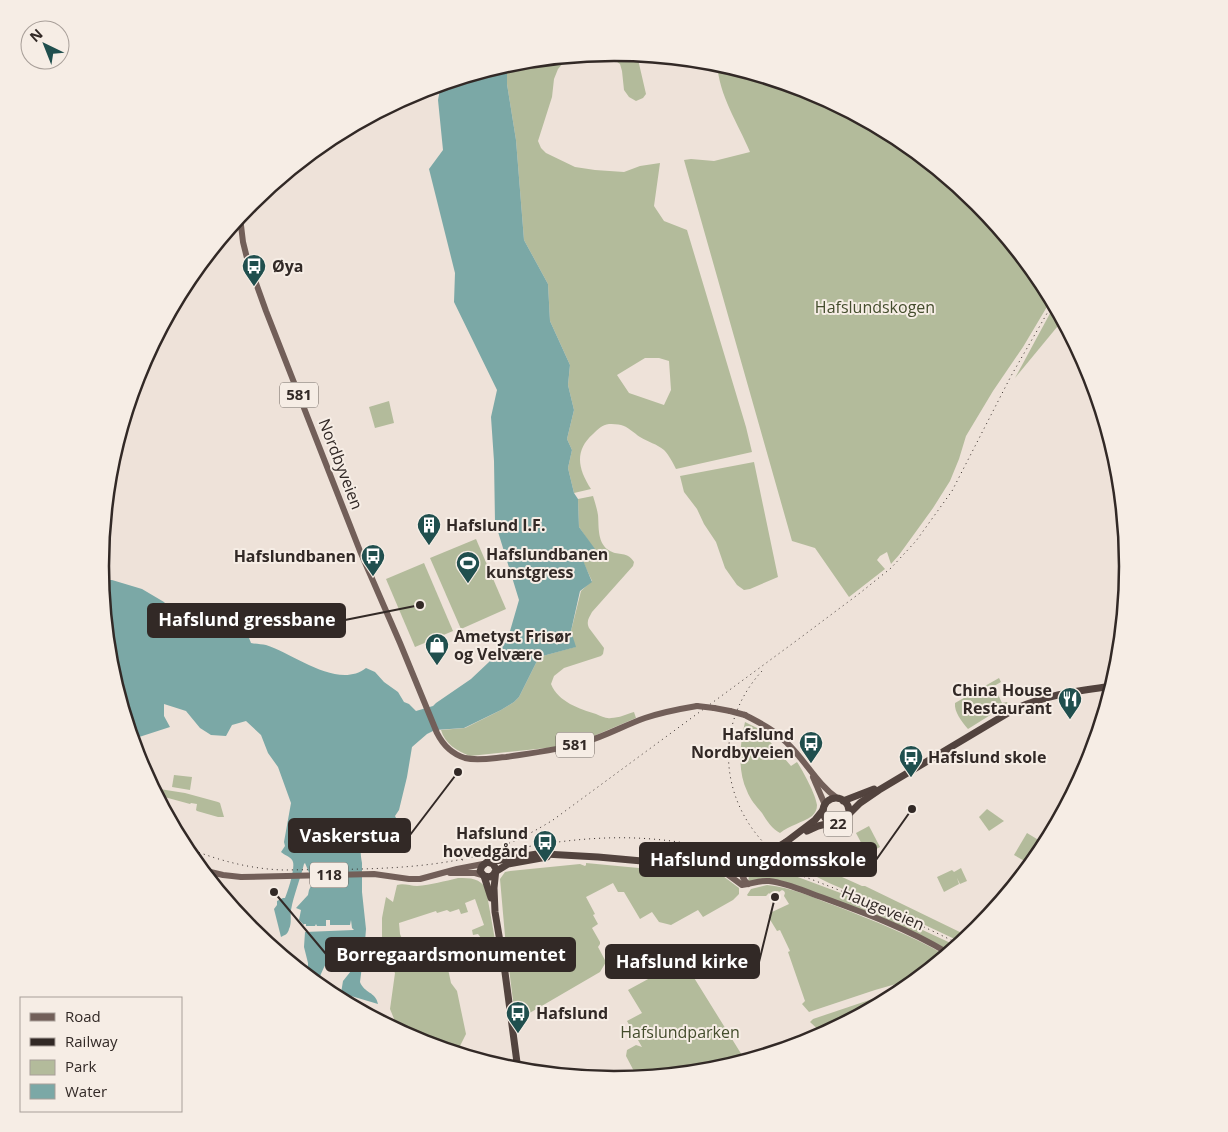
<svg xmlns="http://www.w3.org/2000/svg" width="1228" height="1132" viewBox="0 0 1228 1132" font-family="'Open Sans',sans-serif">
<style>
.green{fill:#b3bb9b;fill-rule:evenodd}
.water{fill:#7ba8a6}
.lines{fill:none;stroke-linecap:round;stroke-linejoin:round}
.major{stroke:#725f59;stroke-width:6}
.highway{stroke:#52433e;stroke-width:7}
.rail{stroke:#322926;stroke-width:1;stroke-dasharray:1 4;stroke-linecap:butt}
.major-bridge{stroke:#725f59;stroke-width:6}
.highway-bridge{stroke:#52433e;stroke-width:7}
.labels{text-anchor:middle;stroke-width:4;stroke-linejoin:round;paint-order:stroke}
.shield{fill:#f6ede5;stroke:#6d645f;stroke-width:1}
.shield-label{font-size:15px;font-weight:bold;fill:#322926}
.poi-label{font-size:16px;font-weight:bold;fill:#322926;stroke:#f6ede5;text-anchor:start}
.park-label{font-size:16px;fill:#444d2d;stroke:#f6ede5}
.street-label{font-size:16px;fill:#322926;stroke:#f6ede5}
.rim{fill:none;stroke:#322926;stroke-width:2.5}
.leader{fill:none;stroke:#322926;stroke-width:2}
.callout-dot{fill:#322926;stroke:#f6ede5;stroke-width:2}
.callout{fill:#322926;stroke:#322926;stroke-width:2}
.callout-label{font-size:18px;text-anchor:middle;font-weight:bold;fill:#fff}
</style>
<rect width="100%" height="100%" fill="#eee2d9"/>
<g class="green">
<path d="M 614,53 L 637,55 L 646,94 L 643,98 L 636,101 L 629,97 L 624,90 L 622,71 L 620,64 L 610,57 L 601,55 L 570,57 L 564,62 L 558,69 L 554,79 L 552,97 L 538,141 L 541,148 L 546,153 L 575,167 L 595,170 L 624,172 L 640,166 L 660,163 L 654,206 L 664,221 L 687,230 L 746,427 L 752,452 L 676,469 C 673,463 669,455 664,450 C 657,444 648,442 640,437 C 634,433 627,426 621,425 C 618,424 612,424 609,424 C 602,425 598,429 593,434 C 574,451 578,469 591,489 L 574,493 L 568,468 L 572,450 L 567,439 L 574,410 L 568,385 L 570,365 L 550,321 L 548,284 L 524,240 L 516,140 L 507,84 L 507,65 L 514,62 ZM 645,358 L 659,358 L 669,361 L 671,390 L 664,405 L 629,393 L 617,375 Z"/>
<path d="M 717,63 L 811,92 L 900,139 L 977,203 L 1041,281 L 1051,300 L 1023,347 L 993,391 L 966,436 L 959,459 L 950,481 L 933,508 L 899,555 L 891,564 L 887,552 L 880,556 L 877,560 L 885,569 L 849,597 L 815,548 L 792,541 L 684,160 L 691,159 L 714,161 L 750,152 C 738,123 719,96 717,63 Z"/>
<polygon points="1054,306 1062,321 1015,378"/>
<polygon points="389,401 394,423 375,428 369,407"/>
<polygon points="754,462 778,577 750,589 744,590 737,585 725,568 716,542 704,524 697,509 684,492 680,476"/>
<path d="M 593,496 C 595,502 597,509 598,515 C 599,527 597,544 610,551 C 619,556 627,551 634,562 L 633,566 L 592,612 C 589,618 586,621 589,628 L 604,648 L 603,654 L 601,656 L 564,668 L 554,676 L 551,684 C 558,702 580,709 596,714 C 601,716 606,719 611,718 C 619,718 627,714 634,712 L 636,718 L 582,741 L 556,747 L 470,756 C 457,751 445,744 441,730 L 465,728 L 501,710 L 514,702 L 519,697 L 539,657 L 575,647 L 571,631 L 581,591 L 592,581 L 579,553 L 594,549 L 579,527 L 578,499 Z"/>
<polygon points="476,539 506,609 461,629 430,558"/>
<polygon points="424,563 453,631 415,647 386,579"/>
<path d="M 999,678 L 1001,682 L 994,686 L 1002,703 L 1007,702 L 1008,704 L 968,729 C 962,722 954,712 955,703 Z"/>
<path d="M 745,722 L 759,729 L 791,766 L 797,762 C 803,771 816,795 817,805 C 817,810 815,813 812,816 C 802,823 790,825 780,833 C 772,829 767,821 762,813 C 756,806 750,799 747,791 C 737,770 740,743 745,722 Z"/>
<polygon points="174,775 192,777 190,790 172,787"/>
<polygon points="153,788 185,793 218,802 220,803 224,817 218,817 197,811 196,810 197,804 191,803 190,804 157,795"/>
<polygon points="987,809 1004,821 989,831 979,817"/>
<polygon points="869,826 880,847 867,854 856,833"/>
<polygon points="1027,833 1045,844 1041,852 1030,864 1014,855"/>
<polygon points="788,849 793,852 806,852 832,865 842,877 862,886 865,886 968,936 961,942 908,917 829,883 809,873 782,856 781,853"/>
<polygon points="586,863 723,876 739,888 739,894 733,900 703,917 698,910 671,925 659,922 652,912 640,919 624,892 618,892 613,883 586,897 595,914 593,915 598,924 592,928 600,942 600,944 598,947 606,962 600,972 521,1018 518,1018 515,1017 505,936 500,879 505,872 510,871 580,864 585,866 586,865"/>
<polygon points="763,864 854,898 957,946 948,953 907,931 770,881 748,884 749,874"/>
<polygon points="961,868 967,881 960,884 957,878 959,884 944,892 937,877 952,870 954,872"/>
<path d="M 458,878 C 471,878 480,878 486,889 L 495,940 L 476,945 L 473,939 L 474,939 L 477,942 L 481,938 L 478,934 L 473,935 L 472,930 L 484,925 L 475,899 L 465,903 L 468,912 L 461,914 L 459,909 L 450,912 L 447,910 L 437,913 L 436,911 L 399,923 L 400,934 L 411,961 L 418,965 L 448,969 L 451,983 L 457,991 L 466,1034 L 457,1052 L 424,1042 L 419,1034 L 410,1036 L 399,1031 L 390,1009 L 395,973 L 382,948 L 382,918 L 386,897 L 393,902 L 397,885 C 404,883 410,886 417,886 C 431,885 445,881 458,878 Z"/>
<path d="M 767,885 C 791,887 814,898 836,906 C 874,921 911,935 945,955 L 917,978 L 875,990 L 809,1012 L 802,1004 L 805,1001 L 788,952 L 790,951 L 780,930 L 777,931 L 769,918 L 769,915 L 772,912 L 789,904 L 784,896 L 785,893 L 784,891 L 782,890 L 779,892 L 778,891 L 770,894 L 769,893 L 766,896 L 748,896 L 747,895 L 751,889 Z"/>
<polygon points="683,960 745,1060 714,1070 637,1077 626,1056 627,1050 636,1045 642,1047 627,1021 642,1013 628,990"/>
<polygon points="905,988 899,993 823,1034 810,1022 813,1019"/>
</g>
<path class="water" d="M 507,65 L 507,84 L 516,140 L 524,240 L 548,284 L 550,321 L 570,365 L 568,385 L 574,410 L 567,439 L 572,450 L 568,468 L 574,493 L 578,499 L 579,527 L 595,549 L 580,553 L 592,582 L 580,591 L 571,631 L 576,647 L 539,657 L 519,697 L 514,702 L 501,710 L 464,728 L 435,730 L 427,734 L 412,747 L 407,777 L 399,810 L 395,816 L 397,820 C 377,835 355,828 362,863 L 362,892 L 366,929 L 365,942 L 360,982 C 364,993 376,992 378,1004 L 341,993 L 343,981 L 351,971 L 356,949 C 352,948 347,947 343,947 C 331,950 320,973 318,984 L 309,977 L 308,973 L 308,963 L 304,947 L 305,932 L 354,930 L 352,928 L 351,920 L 350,925 L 330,925 L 330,920 L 326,920 L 326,926 L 317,926 L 316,924 L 315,926 L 306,926 L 306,924 L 304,924 L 304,925 L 299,920 L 301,910 L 296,908 L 308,895 L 309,890 L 313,882 L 305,863 L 304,864 C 300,880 294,894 291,910 C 290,916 292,923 289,929 C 288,934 285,935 281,937 L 274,909 L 277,905 L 277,901 L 283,898 L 285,898 C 288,891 295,869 293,862 C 292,857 284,855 281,852 L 285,846 L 284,842 L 291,803 L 278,767 L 268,753 L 261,735 L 246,721 L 232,725 L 226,736 L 211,735 L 200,728 L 186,711 L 164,704 L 164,716 L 170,727 L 133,739 L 110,666 L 102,580 L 112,580 L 142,589 L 164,602 L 179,619 L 193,626 L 202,625 L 220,634 L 226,630 L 232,631 L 240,638 L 245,636 L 249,638 L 251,643 C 256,644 262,644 266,645 C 294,654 338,690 366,668 L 375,672 L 384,682 L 398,692 L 404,702 L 409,704 L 416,711 L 433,706 L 436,703 L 471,679 L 489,662 L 508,638 L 519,600 L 495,522 L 494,461 L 491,417 L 497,390 L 454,302 L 455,273 L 429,169 L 443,150 L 438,100 L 441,84 Z"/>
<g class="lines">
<g class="major">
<path d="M 240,217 L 243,242 L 247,258 L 266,311 L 360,551 L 400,643 L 437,733 C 443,745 452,754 465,758 C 478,761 493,758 506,757 C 533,753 559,750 585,742 C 606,736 625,725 645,718 C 663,712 679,709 697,706"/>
<polyline points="714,708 730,711"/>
<path d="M 745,715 C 760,723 775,730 787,743 C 805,760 817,784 837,798"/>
<polyline points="813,777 825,805"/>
<path d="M 744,867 C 741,873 742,879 748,884"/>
<path d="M 719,868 L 742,885 C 751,884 759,880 769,881 C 787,883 804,891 821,897 C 865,913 908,929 948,953"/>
<polyline points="202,870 223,875 241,877 374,874 409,879 420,879 457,869 483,864"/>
<polyline points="450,873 475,873 482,875"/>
</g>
<g class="highway">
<circle cx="836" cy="811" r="13"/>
<polyline points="843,801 874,789"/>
<path d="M 849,814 L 860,803 L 879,790 L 1013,710 C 1045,695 1077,691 1112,686"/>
<polyline points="807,831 818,826 830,823"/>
<polyline points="786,842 815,820 823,810"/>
<polyline points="489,862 537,854 545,854 598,857 719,868 737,868 744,867"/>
<polyline points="495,872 508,864 547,857"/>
<polyline points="494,874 490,877 484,876 480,871 482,866 487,862 493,864 496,869 494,888 495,912 504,965 518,1070"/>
<polyline points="484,876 491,898"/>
</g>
<g class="rail">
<path d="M 762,671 C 716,721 718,794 764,843 C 773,853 786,862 798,869"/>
<path d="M 185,847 C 217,860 249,869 284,870 C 346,869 407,871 468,858"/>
<path d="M 505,851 C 554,841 603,835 652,839 C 715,844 773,864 831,887 C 875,904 917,923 959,944"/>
<path d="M 462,860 C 495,851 524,838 553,820 L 796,641 L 860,593 L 891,568 L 916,541 L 952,491 L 1011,376 L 1053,303"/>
</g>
<g class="major-bridge">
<polyline points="697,706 714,708"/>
<polyline points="730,711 745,715"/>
</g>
<polyline class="highway-bridge" points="744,867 786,842"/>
</g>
<defs>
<g id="bus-pin" transform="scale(1.25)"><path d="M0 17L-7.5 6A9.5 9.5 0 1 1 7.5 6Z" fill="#204f4e" stroke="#f6ede5"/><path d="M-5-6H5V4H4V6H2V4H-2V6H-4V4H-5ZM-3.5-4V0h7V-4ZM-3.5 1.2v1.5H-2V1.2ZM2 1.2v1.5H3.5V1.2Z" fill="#fff"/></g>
<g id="building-pin" transform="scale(1.25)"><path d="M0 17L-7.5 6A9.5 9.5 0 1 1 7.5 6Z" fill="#204f4e" stroke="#f6ede5"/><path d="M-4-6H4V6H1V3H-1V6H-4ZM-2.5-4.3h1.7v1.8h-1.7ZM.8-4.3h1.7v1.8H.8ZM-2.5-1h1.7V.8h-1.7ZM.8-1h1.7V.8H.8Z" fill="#fff"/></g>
<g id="stadium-pin" transform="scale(1.25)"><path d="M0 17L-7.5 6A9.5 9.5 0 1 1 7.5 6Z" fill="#204f4e" stroke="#f6ede5"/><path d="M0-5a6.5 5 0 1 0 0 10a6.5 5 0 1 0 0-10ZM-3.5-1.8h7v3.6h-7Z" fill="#fff"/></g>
<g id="shop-pin" transform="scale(1.25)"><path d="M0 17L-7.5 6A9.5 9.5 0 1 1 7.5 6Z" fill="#204f4e" stroke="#f6ede5"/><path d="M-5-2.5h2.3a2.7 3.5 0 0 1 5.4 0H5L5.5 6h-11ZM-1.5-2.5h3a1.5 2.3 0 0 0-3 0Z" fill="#fff"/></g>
<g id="restaurant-pin" transform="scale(1.25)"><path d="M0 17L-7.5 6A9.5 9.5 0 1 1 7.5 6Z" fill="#204f4e" stroke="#f6ede5"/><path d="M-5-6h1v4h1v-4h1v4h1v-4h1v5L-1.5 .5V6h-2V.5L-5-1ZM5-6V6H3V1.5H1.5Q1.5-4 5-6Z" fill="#fff"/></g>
</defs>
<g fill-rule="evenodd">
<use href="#bus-pin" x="254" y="266"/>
<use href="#building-pin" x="429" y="525"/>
<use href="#bus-pin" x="373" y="556"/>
<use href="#stadium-pin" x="468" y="563"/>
<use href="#shop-pin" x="437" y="645"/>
<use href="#restaurant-pin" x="1070" y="699"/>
<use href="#bus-pin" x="811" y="743"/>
<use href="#bus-pin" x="911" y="757"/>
<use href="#bus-pin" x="545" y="842"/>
<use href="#bus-pin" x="518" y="1013"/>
</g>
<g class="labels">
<g class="shield">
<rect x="280" y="382.5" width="38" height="25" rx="4"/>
<rect x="556" y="732.5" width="38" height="25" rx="4"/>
<rect x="824" y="811.5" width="28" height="25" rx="4"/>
<rect x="310" y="862.5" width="38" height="25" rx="4"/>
</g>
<g class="shield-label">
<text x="299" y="400">581</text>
<text x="575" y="750">581</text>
<text x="838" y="829">22</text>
<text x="329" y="880">118</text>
</g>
<g class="poi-label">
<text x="272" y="272">Øya</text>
<text x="446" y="531">Hafslund I.F.</text>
<text x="486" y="560">Hafslundbanen<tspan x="486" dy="18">kunstgress</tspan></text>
<text x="356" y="562" text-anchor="end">Hafslundbanen</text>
<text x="454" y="642">Ametyst Frisør<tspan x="454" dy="18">og Velvære</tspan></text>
<text x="1052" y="696" text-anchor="end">China House<tspan x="1052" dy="18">Restaurant</tspan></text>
<text x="794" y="740" text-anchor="end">Hafslund<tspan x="794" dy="18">Nordbyveien</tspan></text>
<text x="928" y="763">Hafslund skole</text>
<text x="528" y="839" text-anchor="end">Hafslund<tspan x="528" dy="18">hovedgård</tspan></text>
<text x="536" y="1019">Hafslund</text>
</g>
<g class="park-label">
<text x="875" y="313">Hafslundskogen</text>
<text x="680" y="1038">Hafslundparken</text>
</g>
<g class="street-label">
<text transform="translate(341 464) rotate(69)" y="6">Nordbyveien</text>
<text transform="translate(883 908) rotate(23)" y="6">Haugeveien</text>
</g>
</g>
<path d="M0 0H1228V1132H0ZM109 566a505 505 0 1 1 1010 0a505 505 0 1 1-1010 0Z" fill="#f6ede5" fill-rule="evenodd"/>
<path class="rim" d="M109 566a505 505 0 1 1 1010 0a505 505 0 1 1-1010 0Z"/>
<path class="leader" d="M420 605L345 620M458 772L410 835M912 809L876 860M274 892L326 954M775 897L759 962"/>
<g class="callout-dot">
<circle cx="420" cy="605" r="5"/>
<circle cx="458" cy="772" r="5"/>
<circle cx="912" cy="809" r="5"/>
<circle cx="274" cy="892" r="5"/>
<circle cx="775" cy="897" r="5"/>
</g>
<g class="callout">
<rect x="148" y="604" width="197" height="33" rx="5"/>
<rect x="289" y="819" width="121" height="33" rx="5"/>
<rect x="640" y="843" width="236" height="33" rx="5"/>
<rect x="326" y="938" width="249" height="33" rx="5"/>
<rect x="606" y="945" width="153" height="33" rx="5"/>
</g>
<g class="callout-label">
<text x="247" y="626">Hafslund gressbane</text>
<text x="350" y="842">Vaskerstua</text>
<text x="758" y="866">Hafslund ungdomsskole</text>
<text x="451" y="961">Borregaardsmonumentet</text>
<text x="682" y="968">Hafslund kirke</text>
</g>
<rect x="20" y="997" width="162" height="115" fill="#f6ede5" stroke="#a89f99"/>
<rect x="30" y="1013" width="25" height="8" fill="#725f59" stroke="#a89f99"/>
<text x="65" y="1022" font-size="15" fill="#322926">Road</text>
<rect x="30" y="1038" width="25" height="8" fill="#322926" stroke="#a89f99"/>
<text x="65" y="1047" font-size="15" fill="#322926">Railway</text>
<rect x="30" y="1060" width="25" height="15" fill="#b3bb9b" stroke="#a89f99"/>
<text x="65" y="1072" font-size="15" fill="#322926">Park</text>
<rect x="30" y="1084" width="25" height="15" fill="#7ba8a6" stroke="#a89f99"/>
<text x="65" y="1097" font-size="15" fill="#322926">Water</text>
<g transform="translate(45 45) rotate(317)"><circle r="24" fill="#f6ede5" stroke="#a89f99"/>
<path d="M0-4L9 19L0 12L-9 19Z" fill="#204f4e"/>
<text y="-8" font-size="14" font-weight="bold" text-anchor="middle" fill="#322926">N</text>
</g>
</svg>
